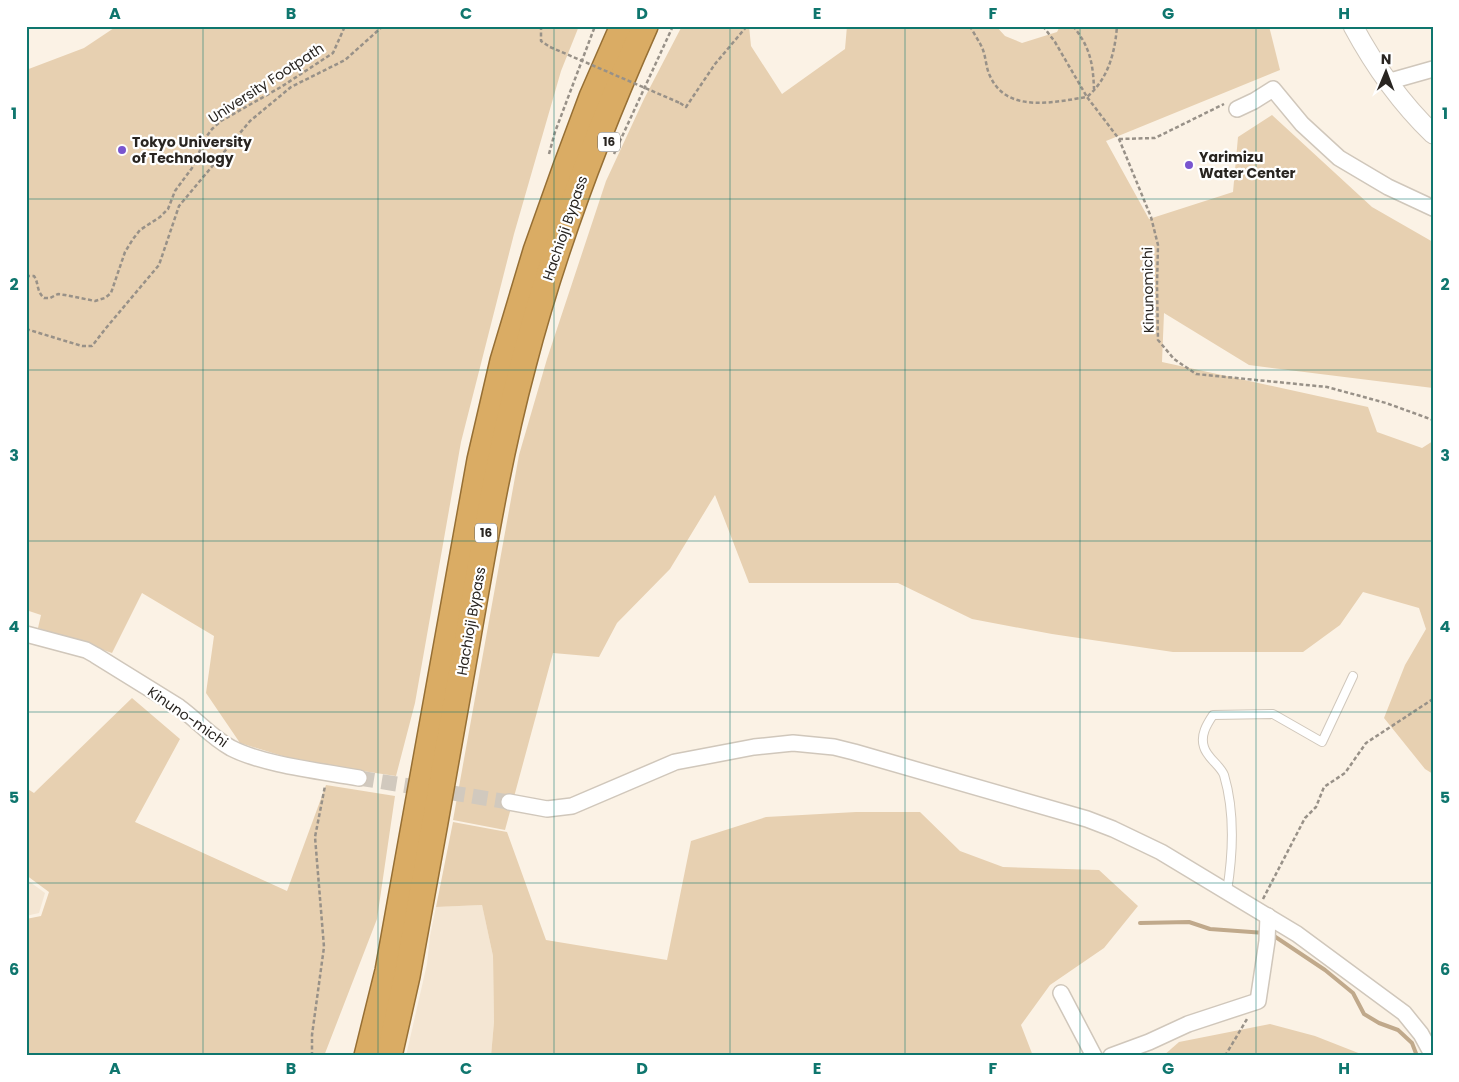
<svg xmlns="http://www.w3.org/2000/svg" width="1459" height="1082" viewBox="0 0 1459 1082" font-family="Poppins,sans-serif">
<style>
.built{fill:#f4e6d3}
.green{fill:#e7d0b1}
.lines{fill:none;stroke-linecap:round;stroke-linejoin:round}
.stream{stroke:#c0a98b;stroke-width:4}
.minor-tunnel{stroke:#d1c9be;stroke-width:15;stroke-dasharray:15 8;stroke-linecap:butt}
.service-casing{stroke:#d0c7bb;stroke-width:10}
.minor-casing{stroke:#d0c7bb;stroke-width:18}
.tertiary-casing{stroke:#d0c7bb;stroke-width:21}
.trunk-casing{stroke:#966f34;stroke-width:28}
.path{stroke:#989188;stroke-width:2.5;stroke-dasharray:4 2.5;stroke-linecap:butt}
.service{stroke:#fff;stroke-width:8}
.minor{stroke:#fff;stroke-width:15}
.tertiary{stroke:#fff;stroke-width:19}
.trunk{stroke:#daac64;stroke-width:25}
.path-bridge{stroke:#989188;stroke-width:2.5;stroke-dasharray:4 2.5;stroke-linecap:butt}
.grid{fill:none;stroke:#0f766e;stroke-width:1;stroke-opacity:0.55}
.poi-dot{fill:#7955cf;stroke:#fff;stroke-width:2}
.labels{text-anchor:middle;stroke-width:4.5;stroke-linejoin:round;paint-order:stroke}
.shield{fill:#fff;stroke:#696664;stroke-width:1}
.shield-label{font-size:12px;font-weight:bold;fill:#292521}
.street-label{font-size:14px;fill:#292521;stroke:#fff}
.poi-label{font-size:14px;font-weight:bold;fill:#292521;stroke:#fff;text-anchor:start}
.neatline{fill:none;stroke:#0f766e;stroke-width:2}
.grid-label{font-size:16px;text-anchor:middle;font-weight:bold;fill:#0f766e}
</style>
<rect width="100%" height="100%" fill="#fbf2e5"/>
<g class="built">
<polygon points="26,879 45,893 39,913 26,916"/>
<polygon points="482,905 493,956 494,1022 491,1056 406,1056 427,964 430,936 436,907"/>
</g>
<g class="green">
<polygon points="117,26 579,26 561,71 514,234 461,442 415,703 396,776 302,762 240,743 206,693 214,636 142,593 112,653 38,628 41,615 26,610 26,70 84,48"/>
<polygon points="682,26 749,26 751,46 782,94 845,49 847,26 996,26 1005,36 1022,43 1057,32 1060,26 1269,26 1280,70 1106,141 1149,219 1233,192 1238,137 1272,115 1372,207 1433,242 1433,388 1249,365 1164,313 1162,362 1368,407 1377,432 1422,448 1433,441 1433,774 1425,769 1384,718 1405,665 1426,629 1419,608 1363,592 1340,625 1303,652 1173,652 1052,634 972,619 898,583 749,583 715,495 670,569 617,623 599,657 553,653 505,830 453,820 519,455 547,359 606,181 644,99"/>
<polygon points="132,698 180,739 135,822 287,891 326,785 395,796 377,919 324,1056 26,1056 26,919 41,916 49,892 26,875 26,788 34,793"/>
<polygon points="856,812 920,812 960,851 1003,867 1099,870 1138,906 1104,948 1050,985 1021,1025 1033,1056 491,1056 494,1022 493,956 482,905 436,907 453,822 507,832 546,940 667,960 691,841 766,817"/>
<polygon points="1270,1024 1315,1036 1366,1056 1163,1056 1179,1042"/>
</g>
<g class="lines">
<g class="stream">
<polyline points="1140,923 1189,922 1210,929 1265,933"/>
<polyline points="1271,934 1325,970 1353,993 1364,1014 1379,1023 1398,1030 1412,1043 1417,1056"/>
</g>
<polyline class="minor-tunnel" points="359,778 509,802"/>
<g class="service-casing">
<path id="service" d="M 1227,891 C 1233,854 1235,812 1224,775 C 1220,765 1207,758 1204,747 C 1200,735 1207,724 1213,715 L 1273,714 L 1322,742 L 1353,676"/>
</g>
<g class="minor-casing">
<g id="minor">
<polyline points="1387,82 1433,69"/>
<polyline points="1237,109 1254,101 1273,89 1302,124 1339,158 1388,187 1433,208"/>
<path d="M 26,634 L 86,650 L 95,655 L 179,707 C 197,720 211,737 231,748 C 264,765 321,771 359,778"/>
<polyline points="509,802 547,809 572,806 675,762 754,747 793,743 834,747 854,752 1087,819 1113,829 1161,852 1297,934 1404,1013 1421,1034 1433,1056"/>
<polyline points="1061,993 1094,1056"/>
<polyline points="1111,1056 1149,1042 1188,1024 1258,1001 1267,941 1268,916"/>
</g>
</g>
<g class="tertiary-casing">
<path id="tertiary" d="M 1353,26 C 1375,67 1400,102 1433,134"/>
</g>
<g class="trunk-casing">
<g id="trunk">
<polyline points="367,1056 388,971 480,460 503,361 536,251 566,167 592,97 623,26"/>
<path d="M 389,1056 L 407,976 C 428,863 448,749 468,636 C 484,545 499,454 523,365 C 553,249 596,136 645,26"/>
</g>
</g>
<g class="path">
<polyline points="541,26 541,41 550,47"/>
<path d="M 970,26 C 974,34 980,42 983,50 C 986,58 986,68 990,76 C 1007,114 1054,102 1087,97 L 1119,139 L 1151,217 L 1158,245 L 1157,285 L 1158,340 L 1174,359 L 1196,374 L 1327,387 L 1386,403 L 1433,420"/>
<path d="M 1043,26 L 1055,42 L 1087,97 C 1108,79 1115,53 1117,26"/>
<path d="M 1073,26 C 1090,47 1093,63 1094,89"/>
<polyline points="680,103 686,107 715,64 747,26"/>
<polyline points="1119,139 1155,138 1224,104"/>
<polyline points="549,154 555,132 595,26"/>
<polyline points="614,154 673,26"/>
<path d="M 26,276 L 34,276 C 39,283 36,291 44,298 L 50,298 L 58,294 L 65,295 L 95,301 L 105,298 L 111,293 L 125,252 L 133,239 L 140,230 L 160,217 L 168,209 L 175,191 L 192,168 L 206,137 L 212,129 L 221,121 L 281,87 L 333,53 L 345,26"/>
<polyline points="26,329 82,346 92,346 106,328 159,265 179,206 250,121 291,87 345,60 383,26"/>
<polyline points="1263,899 1305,818 1316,807 1324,787 1345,773 1366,743 1433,699"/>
<polyline points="312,1056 312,1035 324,947 315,837 325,786"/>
<polyline points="1225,1056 1247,1019"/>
</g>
<use href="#service" class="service"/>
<use href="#minor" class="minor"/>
<use href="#tertiary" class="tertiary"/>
<use href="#trunk" class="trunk"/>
<polyline class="path-bridge" points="550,47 680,103"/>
</g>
<path class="grid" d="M 203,26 L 203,1056M 378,26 L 378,1056M 554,26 L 554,1056M 730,26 L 730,1056M 905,26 L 905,1056M 1080,26 L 1080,1056M 1256,26 L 1256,1056M 26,199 L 1433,199M 26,370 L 1433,370M 26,541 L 1433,541M 26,712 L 1433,712M 26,883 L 1433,883"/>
<g class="poi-dot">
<circle cx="122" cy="150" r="5"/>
<circle cx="1189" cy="165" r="5"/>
</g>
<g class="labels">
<g class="shield">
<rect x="598" y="132.5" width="22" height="19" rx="4"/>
<rect x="475" y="523.5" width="22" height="19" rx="4"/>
</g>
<g class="shield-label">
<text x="609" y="146">16</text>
<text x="486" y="537">16</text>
</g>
<g class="street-label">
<text transform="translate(266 83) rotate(-33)" y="5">University Footpath</text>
<text transform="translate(565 228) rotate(-71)" y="5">Hachioji Bypass</text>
<text transform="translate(1148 290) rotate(-91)" y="5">Kinunomichi</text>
<text transform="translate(471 621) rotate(-80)" y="5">Hachioji Bypass</text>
<text transform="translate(188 717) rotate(35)" y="5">Kinuno-michi</text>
</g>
<g class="poi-label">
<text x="132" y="147">Tokyo University<tspan x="132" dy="16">of Technology</tspan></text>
<text x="1199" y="162">Yarimizu<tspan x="1199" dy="16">Water Center</tspan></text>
</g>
</g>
<rect width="1459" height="1082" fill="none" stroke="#ffffff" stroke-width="55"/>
<g transform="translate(1386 72) rotate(1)" stroke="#ffffff" stroke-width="4" paint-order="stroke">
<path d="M0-4L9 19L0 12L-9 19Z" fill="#292521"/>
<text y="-8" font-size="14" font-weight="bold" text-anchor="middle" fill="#292521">N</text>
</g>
<rect x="28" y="28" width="1404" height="1026" class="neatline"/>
<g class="grid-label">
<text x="115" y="19">A</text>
<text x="291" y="19">B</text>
<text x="466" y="19">C</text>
<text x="642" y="19">D</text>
<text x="817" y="19">E</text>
<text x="993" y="19">F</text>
<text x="1168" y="19">G</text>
<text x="1344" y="19">H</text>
<text x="14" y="119">1</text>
<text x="1445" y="119">1</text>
<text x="14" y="290">2</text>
<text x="1445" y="290">2</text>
<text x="14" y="461">3</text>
<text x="1445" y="461">3</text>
<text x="14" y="632">4</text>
<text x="1445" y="632">4</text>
<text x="14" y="803">5</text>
<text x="1445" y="803">5</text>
<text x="14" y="975">6</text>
<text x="1445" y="975">6</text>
<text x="115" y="1074">A</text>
<text x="291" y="1074">B</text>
<text x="466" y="1074">C</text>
<text x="642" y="1074">D</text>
<text x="817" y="1074">E</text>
<text x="993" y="1074">F</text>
<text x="1168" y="1074">G</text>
<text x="1344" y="1074">H</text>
</g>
</svg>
